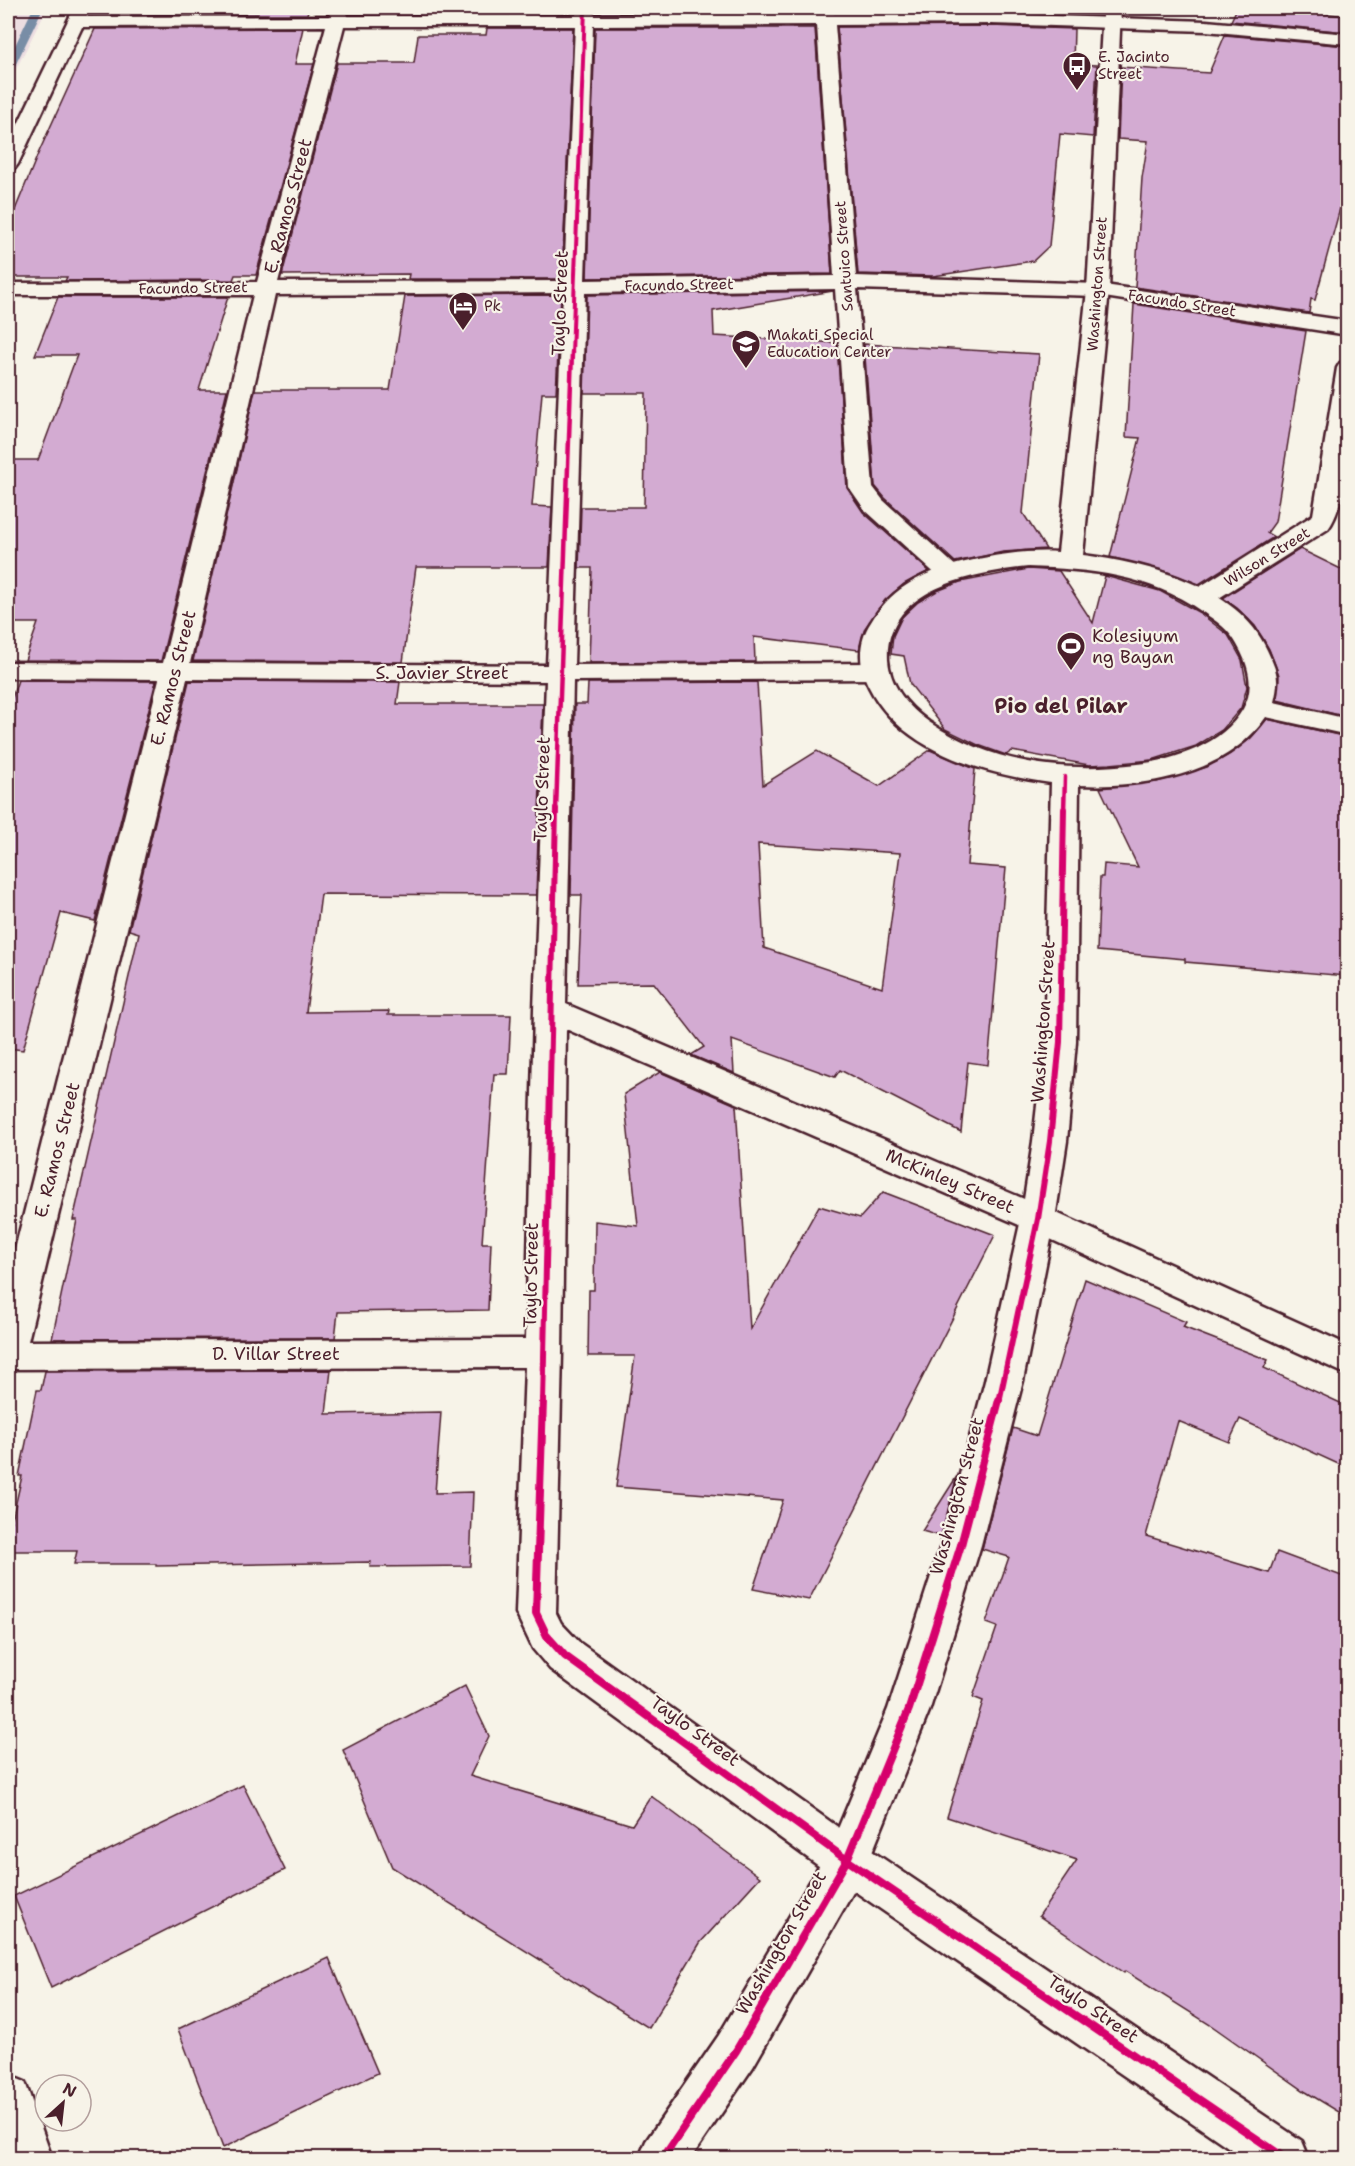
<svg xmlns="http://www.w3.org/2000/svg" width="1355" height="2166" viewBox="0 0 1355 2166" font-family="'Shantell Sans',sans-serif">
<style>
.built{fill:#ecdde1}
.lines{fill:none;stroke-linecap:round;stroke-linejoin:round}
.stream{fill:#788da6;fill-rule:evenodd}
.building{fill:#d3abd2;stroke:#4a1f2b;stroke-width:1.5;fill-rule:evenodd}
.minor-casing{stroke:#4a1f2b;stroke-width:5}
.tertiary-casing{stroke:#4a1f2b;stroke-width:5}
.minor{fill:#f7f3e8;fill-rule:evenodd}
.tertiary{fill:#f7f3e8;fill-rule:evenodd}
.cycleway-far3-casing{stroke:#f7f3e8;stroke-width:6}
.cycleway-far2-casing{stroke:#f7f3e8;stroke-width:8}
.cycleway-far1-casing{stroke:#f7f3e8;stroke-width:10}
.cycleway-casing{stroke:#f7f3e8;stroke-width:11}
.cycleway-far3{stroke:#d6006c;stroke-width:4}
.cycleway-far2{stroke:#d6006c;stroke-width:4.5}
.cycleway-far1{stroke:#d6006c;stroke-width:6}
.cycleway{stroke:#d6006c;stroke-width:8}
.labels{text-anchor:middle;stroke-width:4.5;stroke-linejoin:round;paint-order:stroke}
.far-poi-label{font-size:15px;fill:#4a1f2b;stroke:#f7f3e8;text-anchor:start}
.far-street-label{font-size:15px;fill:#4a1f2b;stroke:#f7f3e8}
.street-label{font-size:18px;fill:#4a1f2b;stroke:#f7f3e8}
.poi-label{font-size:18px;fill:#4a1f2b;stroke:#f7f3e8;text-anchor:start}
.quarter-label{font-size:21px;font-weight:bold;fill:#4a1f2b;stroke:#f7f3e8}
</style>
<rect width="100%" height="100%" fill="#f7f3e8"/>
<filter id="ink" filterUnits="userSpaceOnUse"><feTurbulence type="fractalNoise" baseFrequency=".0167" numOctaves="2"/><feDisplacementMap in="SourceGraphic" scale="12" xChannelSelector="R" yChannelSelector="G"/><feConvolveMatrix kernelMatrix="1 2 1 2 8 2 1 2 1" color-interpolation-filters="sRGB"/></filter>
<g filter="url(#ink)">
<polygon class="built" points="8,8 47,8 8,85"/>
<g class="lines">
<polygon class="stream" points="33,8 43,8 13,70 8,73 8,60"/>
</g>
<g class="building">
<polygon points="104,8 309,8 307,14 101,15"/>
<polygon points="490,8 575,8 574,13 489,13"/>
<polygon points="595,8 724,8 724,12 596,13"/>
<polygon points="836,8 1074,8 1074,14 836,12"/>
<polygon points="1237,8 1272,8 1347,16 1347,32 1231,21"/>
<polygon points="991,26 1074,29 1073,64 1097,65 1093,137 1060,134 1049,246 1033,261 933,276 858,274 837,27"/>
<polygon points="303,28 295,64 314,64 256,275 235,275 233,280 65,281 67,277 8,277 8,227 38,154 95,29"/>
<polygon points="487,28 573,28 562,279 408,279 409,274 282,275 337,63 414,63 418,35 486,35"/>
<polygon points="595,28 815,28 832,274 587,278"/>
<polygon points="1225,35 1347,46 1347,183 1315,300 1311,299 1309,313 1135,287 1142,178 1148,141 1118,139 1121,67 1209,73"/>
<polygon points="833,291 713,311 714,336 837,343 847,488 863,512 929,571 904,584 885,600 865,628 859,650 754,637 755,662 589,663 592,568 579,568 581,507 644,507 646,393 584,393 587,295"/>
<polygon points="561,295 556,393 542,393 532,506 552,507 549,567 416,567 403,662 193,661 255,390 390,390 405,296"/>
<polygon points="58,297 228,297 199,390 227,390 161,661 25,660 38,623 8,623 8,460 38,460 77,355 35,355"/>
<polygon points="1134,304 1306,331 1275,522 1267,533 1274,537 1199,584 1162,570 1110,557 1140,438 1126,437"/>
<polygon points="864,344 1039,354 1023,513 1046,549 1003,552 955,562 885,498 875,486"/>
<polygon points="1300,549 1347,572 1347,717 1277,700 1279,675 1269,649 1255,626 1237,608 1223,598"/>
<polygon points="1028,569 1059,571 1093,623 1105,576 1160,591 1200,613 1228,635 1242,660 1247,687 1241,708 1222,730 1196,746 1152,760 1110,764 1089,765 1012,751 1006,755 978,745 945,729 910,684 904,656 891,654 893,636 902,617 918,602 937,591 960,582"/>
<polygon points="18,680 156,681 95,921 61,913 23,1050 8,1048 8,710"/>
<polygon points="189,681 400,682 397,704 543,704 536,895 321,894 306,1012 389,1011 388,1015 511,1015 508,1074 494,1074 482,1243 491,1243 488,1310 338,1312 335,1338 52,1339 77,1220 73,1220 139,933 129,930"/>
<path d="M 757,682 L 763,785 L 817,751 L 879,786 L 930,750 L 975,769 L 967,865 L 1006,868 L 988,1065 L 968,1062 L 961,1132 L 840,1070 L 835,1077 L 732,1040 L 734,1073 L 691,1055 L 704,1047 L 654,983 L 578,984 L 582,895 L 571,895 L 575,704 L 587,704 L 588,683 ZM 758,844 L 900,853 L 882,988 L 764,948 Z"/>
<polygon points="1267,719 1347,737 1347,976 1185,962 1185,959 1097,951 1100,877 1103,877 1104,864 1138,867 1100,788 1157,782 1207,767 1230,754 1251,738"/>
<polygon points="660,1072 736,1105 750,1329 819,1206 860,1218 883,1192 995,1235 809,1600 753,1589 783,1500 616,1487 635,1356 588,1356 589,1290 594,1290 595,1221 638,1226 624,1094"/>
<polygon points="1085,1279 1186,1322 1183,1327 1268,1360 1264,1368 1347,1406 1347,1468 1240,1419 1229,1442 1178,1421 1146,1536 1269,1573 1277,1552 1347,1578 1347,2117 1306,2092 1212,2026 1125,1971 1124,1973 1039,1916 1077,1860 947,1817 983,1701 973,1697 997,1627 986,1623 1009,1557 982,1549 1013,1428 1037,1436"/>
<polygon points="331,1370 326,1414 441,1412 435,1493 473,1492 470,1566 370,1567 371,1562 156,1566 156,1564 74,1564 77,1551 8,1551 8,1538 22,1476 19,1476 37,1390 41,1390 45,1371"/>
<polygon points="957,1476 941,1536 922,1531"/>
<polygon points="465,1686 489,1736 470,1776 632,1825 651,1796 760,1877 700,1943 649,2028 392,1867 343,1750"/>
<polygon points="243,1785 285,1870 51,1988 14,1896"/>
<polygon points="329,1958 378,2073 223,2148 178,2029"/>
</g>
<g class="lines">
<g class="minor-casing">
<g id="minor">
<path d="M 74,8 L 90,8 L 87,17 L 329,16 L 332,8 L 348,8 L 347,16 L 576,15 L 577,8 L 593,8 L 594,15 L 817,14 L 817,8 L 833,8 L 834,14 L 991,14 L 1206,21 L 1348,34 L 1348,44 L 1206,31 L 991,24 L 835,25 L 856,276 L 1098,284 L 1348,321 L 1348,335 L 1098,296 L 857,289 L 873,487 L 883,500 L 959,569 L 963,574 L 959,579 L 950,582 L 941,579 L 865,510 L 849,487 L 835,289 L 585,293 L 574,665 L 876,663 L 886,665 L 890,671 L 886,677 L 876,679 L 573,681 L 566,1004 L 1050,1210 L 1348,1345 L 1348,1375 L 1026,1228 L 566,1029 L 562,1353 L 556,1613 L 561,1623 L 580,1643 L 863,1845 L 1302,2141 L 1309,2158 L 1244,2158 L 831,1875 L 550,1669 L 533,1649 L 516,1613 L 525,1367 L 8,1369 L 8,1277 L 159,679 L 8,678 L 8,662 L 163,663 L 253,295 L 8,295 L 8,283 L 257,282 L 326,26 L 82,27 L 18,164 L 15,168 L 8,170 L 8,145 ZM 817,25 L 834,276 L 585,280 L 593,26 ZM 344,26 L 575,26 L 564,281 L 278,282 ZM 563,293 L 547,665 L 190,663 L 275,295 ZM 187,679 L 546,681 L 534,1010 L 526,1339 L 28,1341 Z"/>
<path d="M 1348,361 C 1348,404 1353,496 1328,529 L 1211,603 L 1202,605 L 1193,603 L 1189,597 L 1193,591 L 1313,515 L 1337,368 L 1340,363 Z"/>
<polygon points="8,2075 25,2082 52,2158 8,2158"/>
</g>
</g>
<g class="tertiary-casing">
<path id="tertiary" d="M 1103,8 L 1121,8 L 1109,290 L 1083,555 C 1146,563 1239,586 1267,650 C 1277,672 1280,677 1274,702 L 1348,719 L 1348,735 L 1266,717 C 1226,775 1145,788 1079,785 L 1076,1042 L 1067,1141 L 1055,1219 L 1023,1381 L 981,1545 L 930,1709 L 863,1875 L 753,2067 L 691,2158 L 639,2158 L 646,2141 L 719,2035 L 830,1848 L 888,1709 L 941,1545 L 985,1381 L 1021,1219 L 1033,1141 L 1044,1042 L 1051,783 C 984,774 901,751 869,687 C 858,666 858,641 871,622 C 890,591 916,576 950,566 C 985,556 1022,550 1058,552 L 1087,290 ZM 1028,567 C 1089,569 1150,575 1201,611 C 1221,624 1231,631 1241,652 C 1250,670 1254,690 1243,709 C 1223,744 1176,760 1138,764 C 1065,773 991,764 929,722 C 908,707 890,686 888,660 C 884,588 974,573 1028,567 Z"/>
</g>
<use href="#minor" class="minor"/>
<use href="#tertiary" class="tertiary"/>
<g class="cycleway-far3-casing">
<polyline id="cycleway-far3" points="572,354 585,8"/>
</g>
<g class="cycleway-far2-casing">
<g id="cycleway-far2">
<polyline points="556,811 572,352"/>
<polyline points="1064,811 1065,777"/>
</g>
</g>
<g class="cycleway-far1-casing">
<g id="cycleway-far1">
<polyline points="543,1402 556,809"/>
<polyline points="999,1402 1038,1219 1050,1141 1060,1042 1064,809"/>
</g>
</g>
<g class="cycleway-casing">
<g id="cycleway">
<polyline points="543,1400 536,1613 547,1636 565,1656 847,1860 1285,2158"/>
<polyline points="663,2158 736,2051 847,1860 909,1709 961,1545 999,1400"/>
</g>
</g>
<use href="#cycleway-far3" class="cycleway-far3"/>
<use href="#cycleway-far2" class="cycleway-far2"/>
<use href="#cycleway-far1" class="cycleway-far1"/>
<use href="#cycleway" class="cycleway"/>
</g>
</g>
<defs>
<g id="bus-pin" transform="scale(1.5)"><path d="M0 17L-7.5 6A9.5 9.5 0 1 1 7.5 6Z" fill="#4a1f2b" stroke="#f7f3e8"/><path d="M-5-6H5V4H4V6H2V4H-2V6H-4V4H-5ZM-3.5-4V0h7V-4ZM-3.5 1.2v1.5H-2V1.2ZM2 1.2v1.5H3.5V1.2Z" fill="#fff"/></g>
<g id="hotel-pin" transform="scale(1.5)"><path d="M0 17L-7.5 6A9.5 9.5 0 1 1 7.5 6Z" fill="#4a1f2b" stroke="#f7f3e8"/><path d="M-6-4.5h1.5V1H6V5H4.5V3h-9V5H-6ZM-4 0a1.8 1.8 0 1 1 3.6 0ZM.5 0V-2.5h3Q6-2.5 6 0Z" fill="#fff"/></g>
<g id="school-pin" transform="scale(1.5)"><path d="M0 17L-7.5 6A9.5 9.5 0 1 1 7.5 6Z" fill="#4a1f2b" stroke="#f7f3e8"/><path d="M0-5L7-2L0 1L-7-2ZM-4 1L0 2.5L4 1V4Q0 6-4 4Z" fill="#fff"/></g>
<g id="stadium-pin" transform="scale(1.5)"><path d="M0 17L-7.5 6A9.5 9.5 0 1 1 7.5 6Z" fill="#4a1f2b" stroke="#f7f3e8"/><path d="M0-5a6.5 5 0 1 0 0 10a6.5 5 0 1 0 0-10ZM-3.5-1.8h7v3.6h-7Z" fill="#fff"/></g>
</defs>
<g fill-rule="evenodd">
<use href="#bus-pin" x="1077" y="66"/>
<use href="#hotel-pin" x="463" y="306"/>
<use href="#school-pin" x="746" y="344"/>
<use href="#stadium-pin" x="1071" y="646"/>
</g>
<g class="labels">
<g class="far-poi-label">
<text x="1098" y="62">E. Jacinto<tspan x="1098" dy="17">Street</tspan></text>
<text x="484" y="311">Pk</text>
<text x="767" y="340">Makati Special<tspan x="767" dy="17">Education Center</tspan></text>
</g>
<g class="far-street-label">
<text transform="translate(844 256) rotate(-94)" y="5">Santuico Street</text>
<text transform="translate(1097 284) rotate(-86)" y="5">Washington Street</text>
<text transform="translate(679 285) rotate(-1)" y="5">Facundo Street</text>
<text transform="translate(193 288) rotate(-1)" y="5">Facundo Street</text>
<text transform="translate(1182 303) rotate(9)" y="5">Facundo Street</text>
<text transform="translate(1267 557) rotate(-32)" y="5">Wilson Street</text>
</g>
<g class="street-label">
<text transform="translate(288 206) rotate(-75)" y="6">E. Ramos Street</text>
<text transform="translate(560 303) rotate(-88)" y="6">Taylo Street</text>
<text x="442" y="679">S. Javier Street</text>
<text transform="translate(173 678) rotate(-76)" y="6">E. Ramos Street</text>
<text transform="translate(542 789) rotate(-88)" y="6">Taylo Street</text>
<text transform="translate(1043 1022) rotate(-86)" y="6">Washington Street</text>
<text transform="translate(57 1150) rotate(-76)" y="6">E. Ramos Street</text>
<text transform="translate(950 1181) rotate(23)" y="6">McKinley Street</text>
<text transform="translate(531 1275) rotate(-89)" y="6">Taylo Street</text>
<text x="276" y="1360">D. Villar Street</text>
<text transform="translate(957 1496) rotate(-75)" y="6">Washington Street</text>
<text transform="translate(695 1731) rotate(36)" y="6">Taylo Street</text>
<text transform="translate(781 1943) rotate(-60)" y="6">Washington Street</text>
<text transform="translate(1093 2009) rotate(34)" y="6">Taylo Street</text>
</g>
<g class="poi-label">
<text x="1092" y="642">Kolesiyum<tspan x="1092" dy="21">ng Bayan</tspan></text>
</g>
<g class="quarter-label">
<text x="1061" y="713">Pio del Pilar</text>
</g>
</g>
<rect width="1355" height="2166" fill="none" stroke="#f7f3e8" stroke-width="30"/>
<rect x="15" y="15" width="1325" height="2136" fill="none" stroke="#4a1f2b" stroke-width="2" filter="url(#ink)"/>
<g transform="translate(63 2103) rotate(27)"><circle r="28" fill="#f7f3e8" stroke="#b29e9c" stroke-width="1.5"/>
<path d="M0-4.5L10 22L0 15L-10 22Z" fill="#4a1f2b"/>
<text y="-9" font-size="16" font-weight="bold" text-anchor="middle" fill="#4a1f2b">N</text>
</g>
</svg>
